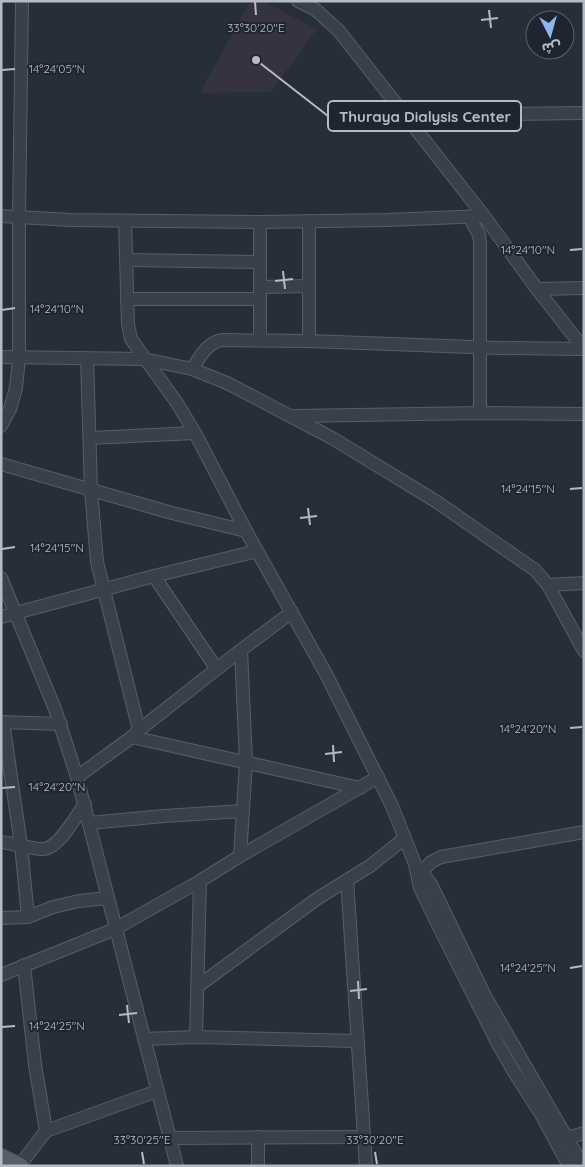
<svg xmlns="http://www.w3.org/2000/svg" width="585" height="1167" viewBox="0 0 585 1167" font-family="Quicksand,'Noto Sans Arabic',sans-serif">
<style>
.medical{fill:#35333f}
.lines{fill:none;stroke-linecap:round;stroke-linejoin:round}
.minor-casing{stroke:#575e69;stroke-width:14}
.major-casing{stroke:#424954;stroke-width:18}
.minor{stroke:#39404b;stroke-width:12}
.major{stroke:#575f6a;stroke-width:16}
.ticks{fill:none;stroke:#b5bbc6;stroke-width:2}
.ticks-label{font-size:12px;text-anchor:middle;fill:#b5bbc6;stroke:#1e2530;stroke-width:4;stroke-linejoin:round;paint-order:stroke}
.leader{fill:none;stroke:#b5bbc6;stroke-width:2}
.callout-dot{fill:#b5bbc6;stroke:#1e2530;stroke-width:2}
.callout{fill:#1e2530;stroke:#b5bbc6;stroke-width:2}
.callout-label{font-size:15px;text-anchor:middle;font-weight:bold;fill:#b5bbc6}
</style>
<rect width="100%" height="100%" fill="#262e3a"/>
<polygon class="medical" points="250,1 263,1 317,29 271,92 200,93"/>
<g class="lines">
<g class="minor-casing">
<g id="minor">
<polyline points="298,1 316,10 339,31 484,216 537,289 584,349"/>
<polyline points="411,121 432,115 584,113"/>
<polyline points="1,216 71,220 260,222 387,220 484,216"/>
<polyline points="470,218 479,235 480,242 480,413"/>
<polyline points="125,221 128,324 131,339 177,403 195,433 246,531 326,674 392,806 415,864 420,888 439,927 498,1044 514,1072 541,1114 569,1166"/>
<polyline points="260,222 260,340"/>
<polyline points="127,260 260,262"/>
<polyline points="260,287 308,286"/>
<polyline points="537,289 584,288"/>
<polyline points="127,299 260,299"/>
<polyline points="309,341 309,221"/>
<polyline points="1,357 144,359 192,369 227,383 332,438 383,469 437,502 535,570 548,585 584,651"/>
<polyline points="87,358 91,490 97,562 139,730"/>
<path d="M 192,369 C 200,357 206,344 221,340 L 309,341 L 499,348 L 584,349"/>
<polyline points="295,416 480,413 584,414"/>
<polyline points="1,426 10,409 16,388 19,358 19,217 22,1"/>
<polyline points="90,438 195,433"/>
<polyline points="1,464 172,513 246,531"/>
<polyline points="154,576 216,668"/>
<polyline points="1,578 55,709 77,777 177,1166"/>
<polyline points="548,585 584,583"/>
<polyline points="1,617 154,576 257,551"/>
<polyline points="1,722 61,724"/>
<polyline points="3,722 21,845 28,917"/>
<polyline points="132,737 360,788"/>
<polyline points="77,777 132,737 139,730 241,650 292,612"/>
<polyline points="89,823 164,816 242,811"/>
<path d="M 1,842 C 12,843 35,850 44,849 C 59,848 76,816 85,804"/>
<polyline points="240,856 246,762 241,650"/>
<polyline points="415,864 431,884 485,996 583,1166"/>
<polyline points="418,876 431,862 441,857 584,832"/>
<polyline points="347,880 366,1166"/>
<polyline points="1,918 28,917 53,907 79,901 108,898"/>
<polyline points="24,965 35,1065 46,1131"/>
<polyline points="1,975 115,929 200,881 240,856 378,777"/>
<polyline points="198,986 318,898 370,866 405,838"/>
<polyline points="196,1037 200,881"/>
<polyline points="144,1039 196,1037 357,1041"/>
<polyline points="170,1138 364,1137"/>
<polyline points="568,1138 584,1133"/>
<polyline points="19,1166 46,1131 157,1091"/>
<polyline points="258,1166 258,1137"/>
</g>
</g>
<g class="major-casing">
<polyline id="major" points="1,1157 20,1166"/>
</g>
<use href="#minor" class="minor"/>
<use href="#major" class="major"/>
</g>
<path class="ticks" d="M 255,2 L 256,15M 489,10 L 491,28M 481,20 L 498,18M 2,70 L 15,69M 570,250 L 582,249M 283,271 L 285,289M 275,281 L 293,279M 2,310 L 15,308M 570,489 L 582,488M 308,508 L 310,525M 300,518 L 317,516M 2,549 L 15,547M 570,728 L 582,727M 333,745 L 334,762M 325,754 L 342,752M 2,788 L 15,787M 570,968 L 582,966M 358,981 L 359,999M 350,991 L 367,989M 127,1005 L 129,1023M 119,1015 L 137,1013M 2,1027 L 15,1026M 142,1152 L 144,1164M 375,1152 L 377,1164"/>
<g class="ticks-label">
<text x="256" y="32">33°30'20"E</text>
<text x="57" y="73">14°24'05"N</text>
<text x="528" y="254">14°24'10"N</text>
<text x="57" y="313">14°24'10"N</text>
<text x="528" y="493">14°24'15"N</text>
<text x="57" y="552">14°24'15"N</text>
<text x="528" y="733">14°24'20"N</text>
<text x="57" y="791">14°24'20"N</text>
<text x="528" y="972">14°24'25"N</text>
<text x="57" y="1030">14°24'25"N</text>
<text x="142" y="1144">33°30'25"E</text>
<text x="375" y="1144">33°30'20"E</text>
</g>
<path class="leader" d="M256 60L328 116"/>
<circle class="callout-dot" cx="256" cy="60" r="5"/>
<rect class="callout" x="328" y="101" width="193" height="30" rx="5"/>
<g class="callout-label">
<text x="425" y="122">Thuraya Dialysis Center</text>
</g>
<rect width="585" height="1167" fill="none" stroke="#b5bbc6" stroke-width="5"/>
<g transform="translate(550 35) rotate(174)"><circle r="24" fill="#1e2530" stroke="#5a616c"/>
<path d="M0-4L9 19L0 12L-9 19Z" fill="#92b5ed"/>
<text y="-8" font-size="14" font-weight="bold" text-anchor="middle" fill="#b5bbc6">ش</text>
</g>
</svg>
